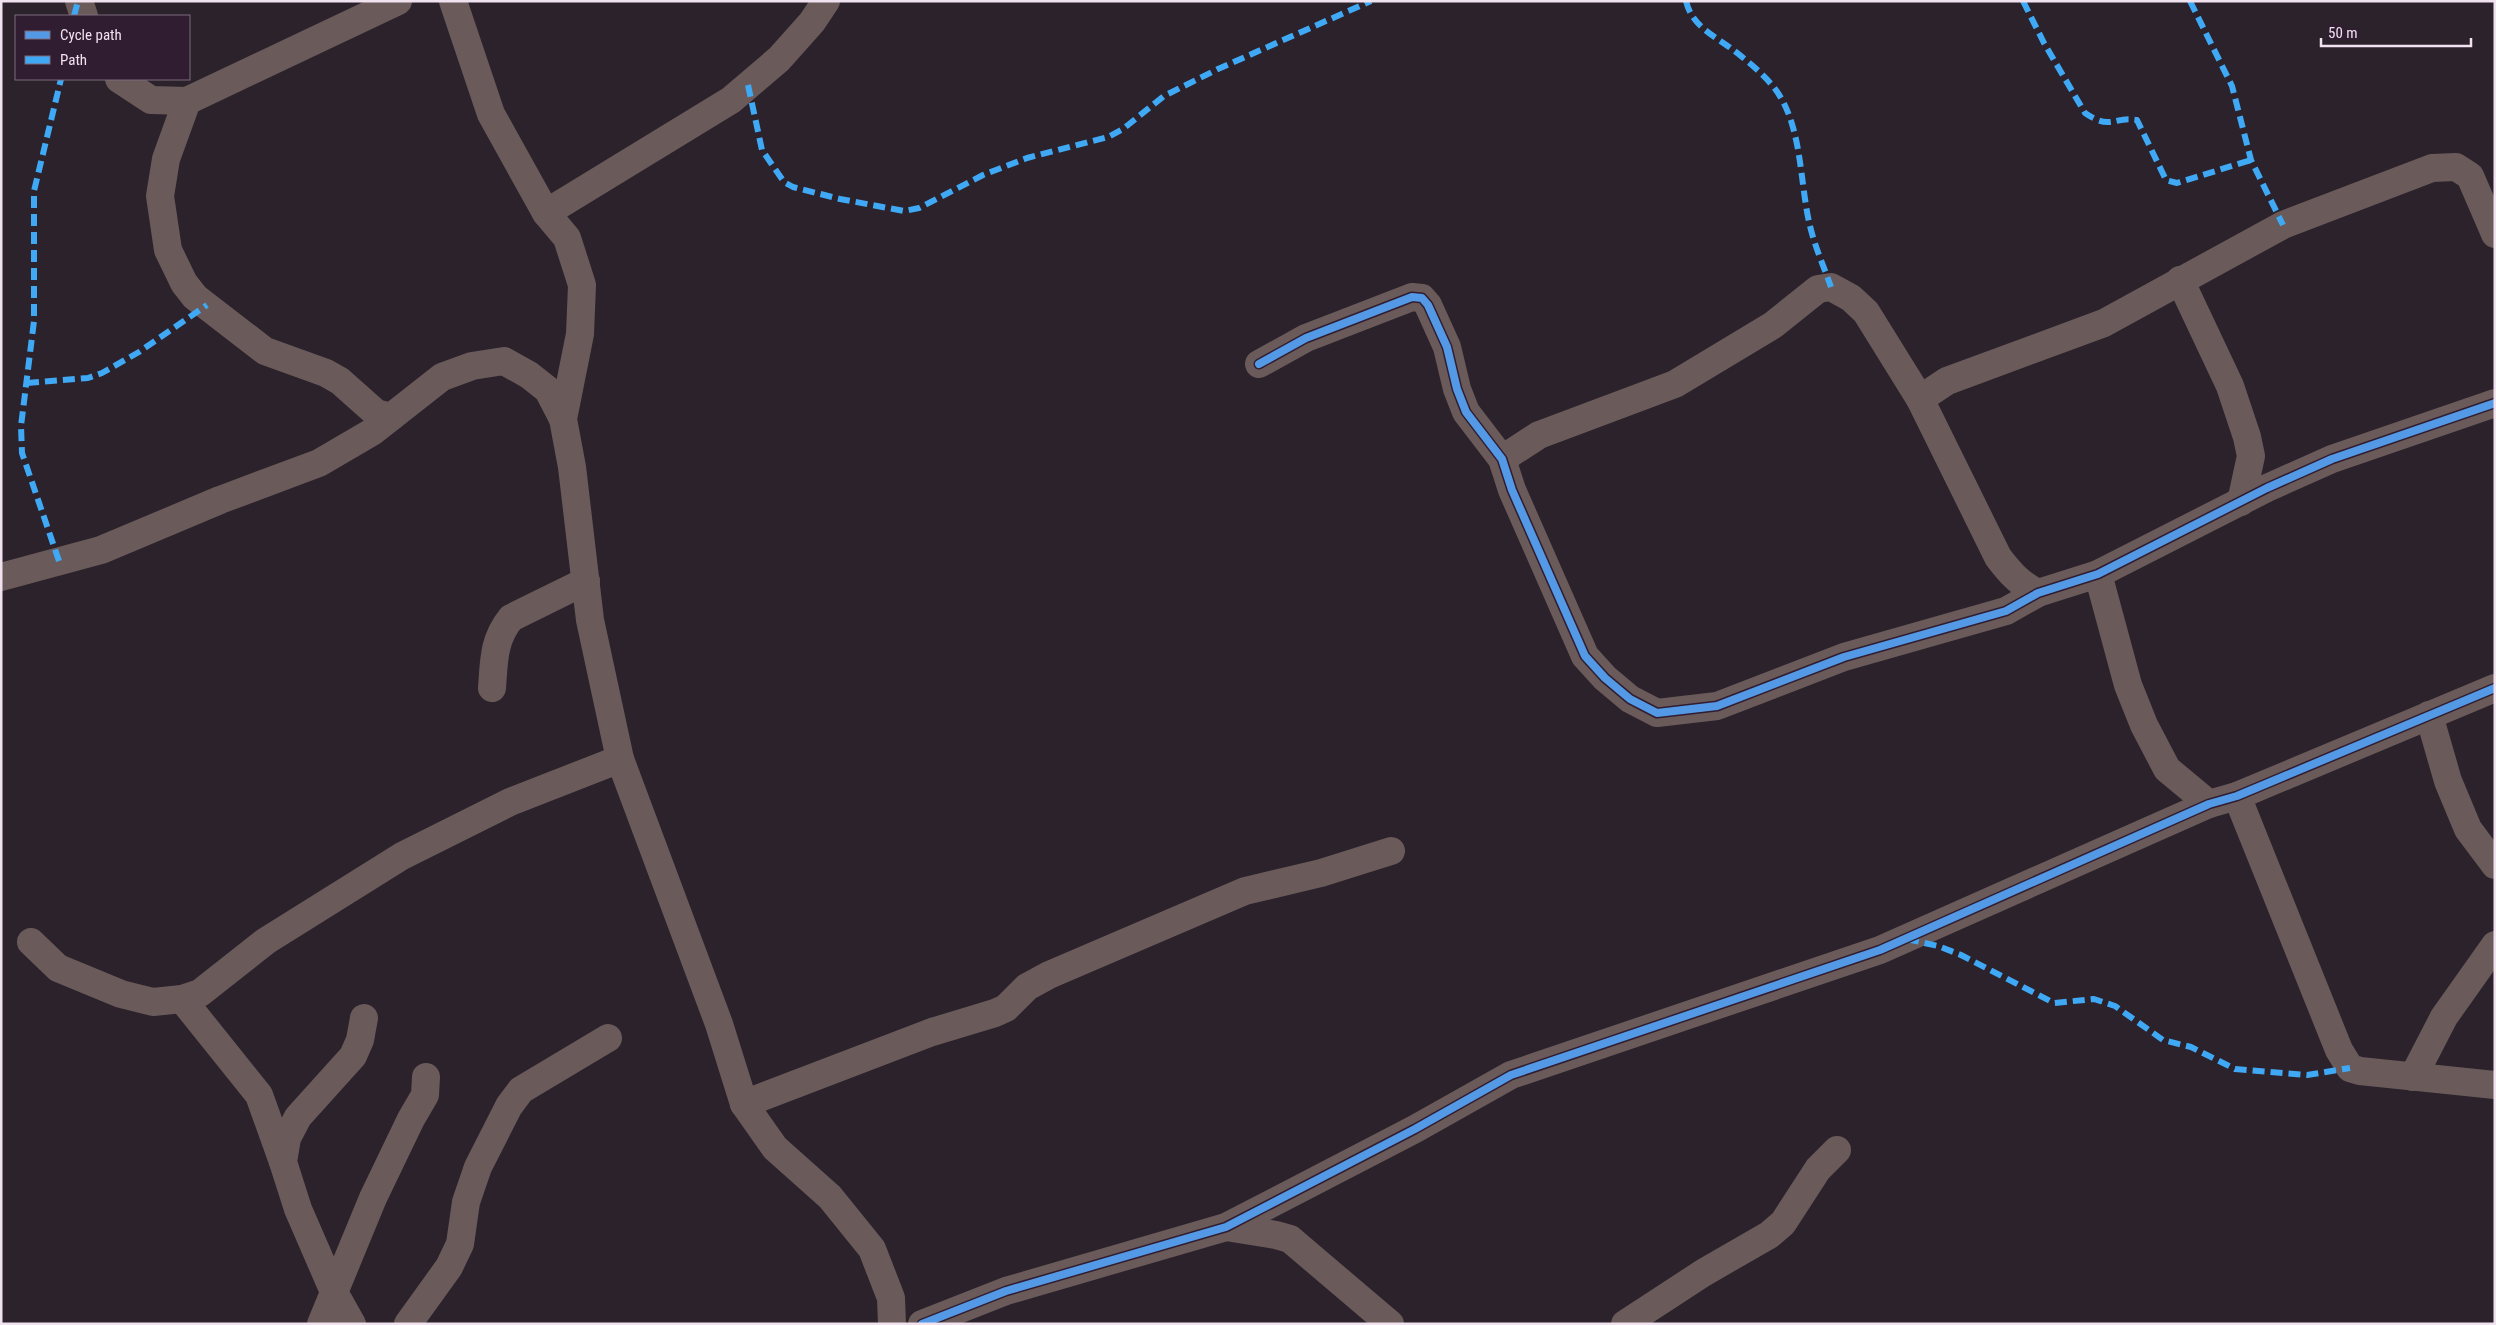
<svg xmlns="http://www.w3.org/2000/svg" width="2496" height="1325" viewBox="0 0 2496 1325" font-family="'Roboto Condensed',sans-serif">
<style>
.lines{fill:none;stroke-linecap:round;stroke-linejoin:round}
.minor{stroke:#6a5b5a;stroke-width:28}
.quiet{stroke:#3fa9f5;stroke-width:6;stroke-dasharray:12 6;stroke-linecap:butt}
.cycleway-casing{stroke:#311d31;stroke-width:11}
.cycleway{stroke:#5399e6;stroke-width:8}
</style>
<rect width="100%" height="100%" fill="#2c222c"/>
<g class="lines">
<g class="minor">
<polyline points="79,1 84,16"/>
<polyline points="453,1 491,114 546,213 567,238 582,285 580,334 563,419 572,467 590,620 620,759 719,1024 744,1104 775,1148 830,1197 872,1249 891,1298 892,1324"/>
<polyline points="119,79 151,100 187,101 398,1"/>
<polyline points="187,101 166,159 160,196 168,250 184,283 195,297 265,351 326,373 340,381 376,413 391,417"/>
<polyline points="546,213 731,100 779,59 812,22 826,1"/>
<polyline points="2180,280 2230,386 2247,437 2251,456 2241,502"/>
<polyline points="1259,364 1306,338 1412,297 1422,298 1428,305 1447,347 1457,389 1466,412 1502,459 1512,490 1585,656 1605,678 1630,699 1657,713 1717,706 1844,657 2006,611 2038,593 2098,574 2267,488 2332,459 2495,403"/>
<polyline points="1920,399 1947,381 2104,323 2283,225 2432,168 2456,167 2470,176 2495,234"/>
<path d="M 1502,459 L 1539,435 L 1675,384 L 1773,325 L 1818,289 L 1831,287 L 1851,298 L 1866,312 L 1920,399 L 1998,557 C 2010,573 2020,584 2038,593"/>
<polyline points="2098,574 2128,685 2144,725 2167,769 2209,804"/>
<polyline points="1,577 101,550 220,500 319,463 372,432 442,377 472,366 504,361 529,375 548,390 563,419"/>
<path d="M 492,688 C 494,662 493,640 511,618 L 586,581"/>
<polyline points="2429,715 2448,781 2468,829 2495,865"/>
<polyline points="2237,796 2339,1050 2350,1068 2360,1071 2495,1085"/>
<polyline points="31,942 58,968 121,994 153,1002 182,999 200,993 266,941 402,856 510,802 620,759"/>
<polyline points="182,999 259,1095 283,1162"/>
<polyline points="2413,1077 2444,1017 2495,945"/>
<polyline points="744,1104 932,1032 995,1013 1006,1008 1027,987 1049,975 1245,891 1321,873 1391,851"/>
<polyline points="1226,1227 1276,1235 1290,1239 1390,1324"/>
<polyline points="321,1324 373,1198 411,1119 425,1095 426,1077"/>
<polyline points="352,1324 334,1292 298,1209 283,1162 287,1138 298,1117 353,1056 360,1040 364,1018"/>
<polyline points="408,1324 449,1267 460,1244 466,1202 478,1167 509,1106 521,1090 608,1038"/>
<polyline points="922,1324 1006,1291 1226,1227 1415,1129 1511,1075 1880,950 2209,804 2237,796 2495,688"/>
<polyline points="1625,1324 1703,1273 1769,1235 1783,1223 1818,1169 1837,1150"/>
</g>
<g class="quiet">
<path d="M 1686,1 C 1692,26 1713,35 1732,49 C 1745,59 1761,72 1772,85 C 1803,122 1799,181 1810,226 C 1815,247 1824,267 1831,287"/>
<path d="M 2023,1 L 2044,43 L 2085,113 C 2111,131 2113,116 2137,120 L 2166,180 L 2177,183 L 2251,160"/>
<polyline points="2190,1 2232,86 2251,160 2283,225"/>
<polyline points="74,16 78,1"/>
<polyline points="748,85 762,150 784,182 793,187 840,199 904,211 919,208 983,175 1027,158 1108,137 1123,129 1164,96 1218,69 1371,1"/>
<polyline points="27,383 88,378 102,373 139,352 207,305"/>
<polyline points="59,561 22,453 21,426 34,321 34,191 61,79"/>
<polyline points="1907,939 1938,946 1961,955 2054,1003 2094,999 2115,1006 2163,1040 2191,1047 2235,1069 2307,1075 2350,1068"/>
</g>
<g class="cycleway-casing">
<g id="cycleway">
<polyline points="1259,364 1306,338 1412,297 1422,298 1428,305 1447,347 1457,389 1466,412 1502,459 1512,490 1585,656 1605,678 1630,699 1657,713 1717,706 1844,657 2006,611 2038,593 2098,574 2267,488 2332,459 2495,403"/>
<polyline points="922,1324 1006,1291 1226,1227 1415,1129 1511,1075 1880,950 2209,804 2237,796 2495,688"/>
</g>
</g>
<use href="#cycleway" class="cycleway"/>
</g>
<rect width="2496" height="1325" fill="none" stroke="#f0e2ef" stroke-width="5"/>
<rect x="15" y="15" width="175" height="65" fill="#311d31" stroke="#7d6c7d"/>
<rect x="25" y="31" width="25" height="8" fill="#5399e6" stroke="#7d6c7d"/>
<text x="60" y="40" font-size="15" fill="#f0e2ef">Cycle path</text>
<rect x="25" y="56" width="25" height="8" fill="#3fa9f5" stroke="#7d6c7d"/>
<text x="60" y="65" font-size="15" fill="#f0e2ef">Path</text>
<path d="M2321 38v8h150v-8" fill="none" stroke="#f0e2ef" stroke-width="2.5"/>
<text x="2328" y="38" font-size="15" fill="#f0e2ef" stroke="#311d31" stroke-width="4" paint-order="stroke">50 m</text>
</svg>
